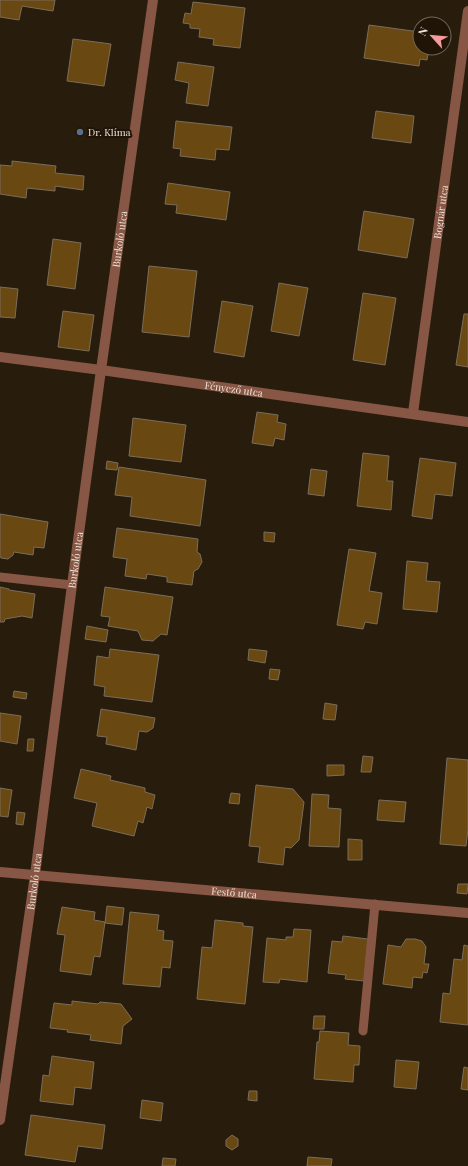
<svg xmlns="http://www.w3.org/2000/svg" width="468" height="1166" viewBox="0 0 468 1166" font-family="'Playfair Display',serif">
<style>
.building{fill:#694811;stroke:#7b6d5b}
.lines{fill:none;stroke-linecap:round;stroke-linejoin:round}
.service{stroke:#885644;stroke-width:9}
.minor{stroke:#885644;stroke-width:10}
.service-dot{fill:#5c6f8a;stroke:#1f1405;stroke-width:1.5}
.labels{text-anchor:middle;stroke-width:4;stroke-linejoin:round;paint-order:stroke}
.poi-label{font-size:10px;fill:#ece4da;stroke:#1f1405;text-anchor:start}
.street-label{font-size:10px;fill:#ece4da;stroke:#1f1405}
</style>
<rect width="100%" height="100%" fill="#281d0d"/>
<g class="building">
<polygon points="0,0 55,0 53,11 22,6 19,20 0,17"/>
<polygon points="193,2 245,8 240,48 213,45 214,39 199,37 200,29 190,28 190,24 183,23 185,13 191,14"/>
<polygon points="369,25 420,32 420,48 429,48 427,60 420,59 419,66 364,58"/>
<polygon points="73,39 111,44 104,86 67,81"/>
<polygon points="178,62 214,67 208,106 186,103 189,83 175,80"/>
<polygon points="376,111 414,116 411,143 372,138"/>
<polygon points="176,121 232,127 229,150 216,149 215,160 180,156 181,149 173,148"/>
<polygon points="12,161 56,166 55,173 84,176 83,190 55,186 55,191 27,188 26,198 0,194 0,165 12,166"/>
<polygon points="168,183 230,192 226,220 176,213 177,205 165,204"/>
<polygon points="364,211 414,219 407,258 358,250"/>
<polygon points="53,239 81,243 75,289 47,285"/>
<polygon points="149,266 197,271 189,337 142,332"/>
<polygon points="279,283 308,288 299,336 271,331"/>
<polygon points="0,287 18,289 15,318 0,317"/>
<polygon points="363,293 396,298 385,365 353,360"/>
<polygon points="222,301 253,306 244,357 214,352"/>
<polygon points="63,311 94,315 89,351 58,347"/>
<polygon points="464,314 468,314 468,367 456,365"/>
<polygon points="257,412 278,415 277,422 286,424 284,440 275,438 273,446 252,443"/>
<polygon points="133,418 186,425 181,462 129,456"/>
<polygon points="363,453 389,456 387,481 393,481 391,510 357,506"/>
<polygon points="420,458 456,463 452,496 435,494 432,519 412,516"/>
<polygon points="107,461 118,463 117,470 106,469"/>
<polygon points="119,467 206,480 200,526 130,516 132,497 115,495"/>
<polygon points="311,469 327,471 324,496 308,494"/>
<polygon points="0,514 48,522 44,548 34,547 33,555 14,552 13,555 8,559 1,558 0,556"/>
<polygon points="117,528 198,539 197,552 200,554 202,562 198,569 194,571 192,585 167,582 167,577 147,574 146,579 125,576 127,559 113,557"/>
<polygon points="264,532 275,533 274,542 264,541"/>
<polygon points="349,549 376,553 369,591 382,593 377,624 365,622 363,629 337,625"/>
<polygon points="407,561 428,563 426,581 440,582 437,612 403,609"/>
<polygon points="0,587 9,589 9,590 35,594 32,618 22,616 5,619 4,622 0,622"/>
<polygon points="105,587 173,597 167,635 161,634 153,641 142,640 138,631 108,626 110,617 101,616"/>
<polygon points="87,626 108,630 106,642 85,639"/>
<polygon points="110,649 159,655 152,702 104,696 105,687 94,685 97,656 109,658"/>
<polygon points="249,649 267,651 265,663 248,660"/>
<polygon points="270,669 280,670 278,680 269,679"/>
<polygon points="14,691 27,693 26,699 13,697"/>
<polygon points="325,703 337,705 335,720 323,719"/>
<polygon points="101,709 155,718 153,728 147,732 139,731 136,750 106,744 107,737 97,736"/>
<polygon points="0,713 21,716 17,744 0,741"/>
<polygon points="28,739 34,739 33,751 27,751"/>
<polygon points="363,756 373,757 371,772 361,772"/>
<polygon points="447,758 468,760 468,829 466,846 440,844"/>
<polygon points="327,765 344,765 344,775 327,776"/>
<polygon points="81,769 111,776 110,780 145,788 145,792 155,795 152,809 147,807 143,823 138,821 134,836 92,826 97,803 74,798"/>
<polygon points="256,785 293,789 304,802 299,840 291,848 285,847 283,865 258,862 260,847 249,846"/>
<polygon points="0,788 12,790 8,817 0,816"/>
<polygon points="231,793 240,794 239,804 229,803"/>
<polygon points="312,794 329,795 328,808 341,809 339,847 309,846"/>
<polygon points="379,800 406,802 404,822 377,820"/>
<polygon points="17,812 25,813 23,825 16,824"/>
<polygon points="348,839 362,840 362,860 348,860"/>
<polygon points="458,884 468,884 467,894 457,893"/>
<polygon points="107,906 124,908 122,925 105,923"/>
<polygon points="62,907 95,912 94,920 105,922 100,957 94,956 91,975 60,971 65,935 57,934"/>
<polygon points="130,912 159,915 157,930 164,931 163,940 173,941 170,968 162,967 160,987 123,984"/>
<polygon points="215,920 243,923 243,926 253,927 245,1004 197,999 202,947 212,948"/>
<polygon points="294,929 311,930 307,982 280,979 279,983 263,982 267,938 286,940 286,937 293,937"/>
<polygon points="343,936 368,939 364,981 345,979 346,975 328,973 332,941 342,942"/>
<polygon points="406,939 415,939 422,941 426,947 424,964 429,964 427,973 423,972 422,978 413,977 412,988 383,984 388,945 401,947"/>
<polygon points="464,945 468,946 468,1025 440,1022 443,993 450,994 454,959 462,960"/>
<polygon points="72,1001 98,1004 100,1002 121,1004 132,1019 123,1026 121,1044 90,1040 91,1035 67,1032 68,1030 50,1028 54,1003 72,1005"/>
<polygon points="314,1016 325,1016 324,1029 313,1029"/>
<polygon points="320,1031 349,1033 348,1045 360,1046 359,1065 354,1065 353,1082 314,1079 317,1042 319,1042"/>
<polygon points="52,1056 94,1062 91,1089 75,1087 73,1105 40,1101 43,1075 49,1076"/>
<polygon points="396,1060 419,1062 416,1089 394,1087"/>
<polygon points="464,1067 468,1068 468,1090 461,1089"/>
<polygon points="249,1091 257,1091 257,1101 248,1100"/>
<polygon points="142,1100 163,1103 161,1121 140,1118"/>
<polygon points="31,1115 105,1125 102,1149 78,1146 75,1162 25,1155"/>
<polygon points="232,1135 238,1139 238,1146 232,1150 226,1146 226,1140"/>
<polygon points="308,1157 332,1159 331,1166 307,1166"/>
<polygon points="163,1158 176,1159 175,1166 162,1166"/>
</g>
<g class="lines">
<g class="service">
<polyline points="0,577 72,585"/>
<polyline points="363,1031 375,904"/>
</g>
<g class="minor">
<path id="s1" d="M 0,357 L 101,370 L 468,422"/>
<path id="s2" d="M 413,413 L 468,11"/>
<path id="s3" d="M 0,872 L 468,913"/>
<path id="s4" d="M 0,1120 L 35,875 L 72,585 L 101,370 L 153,0"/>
</g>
</g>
<circle class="service-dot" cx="80" cy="132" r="4"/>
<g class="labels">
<g class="poi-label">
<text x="88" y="136">Dr. Klíma</text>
</g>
<g class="street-label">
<text dy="4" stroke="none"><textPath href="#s2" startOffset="203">Bognár utca</textPath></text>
<text dy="4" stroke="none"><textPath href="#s4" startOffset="889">Burkoló utca</textPath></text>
<text dy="4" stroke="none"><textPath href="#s1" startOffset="236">Fényező utca</textPath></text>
<text dy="4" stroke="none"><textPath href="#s4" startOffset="565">Burkoló utca</textPath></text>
<text dy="4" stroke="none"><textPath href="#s4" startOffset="241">Burkoló utca</textPath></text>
<text dy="4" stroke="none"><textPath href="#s3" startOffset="235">Festő utca</textPath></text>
</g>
</g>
<g transform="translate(432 36) rotate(297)"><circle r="19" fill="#1f1405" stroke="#71675a"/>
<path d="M0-3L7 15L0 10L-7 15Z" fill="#f59b9e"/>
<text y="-6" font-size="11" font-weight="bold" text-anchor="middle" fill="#ece4da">N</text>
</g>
</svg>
